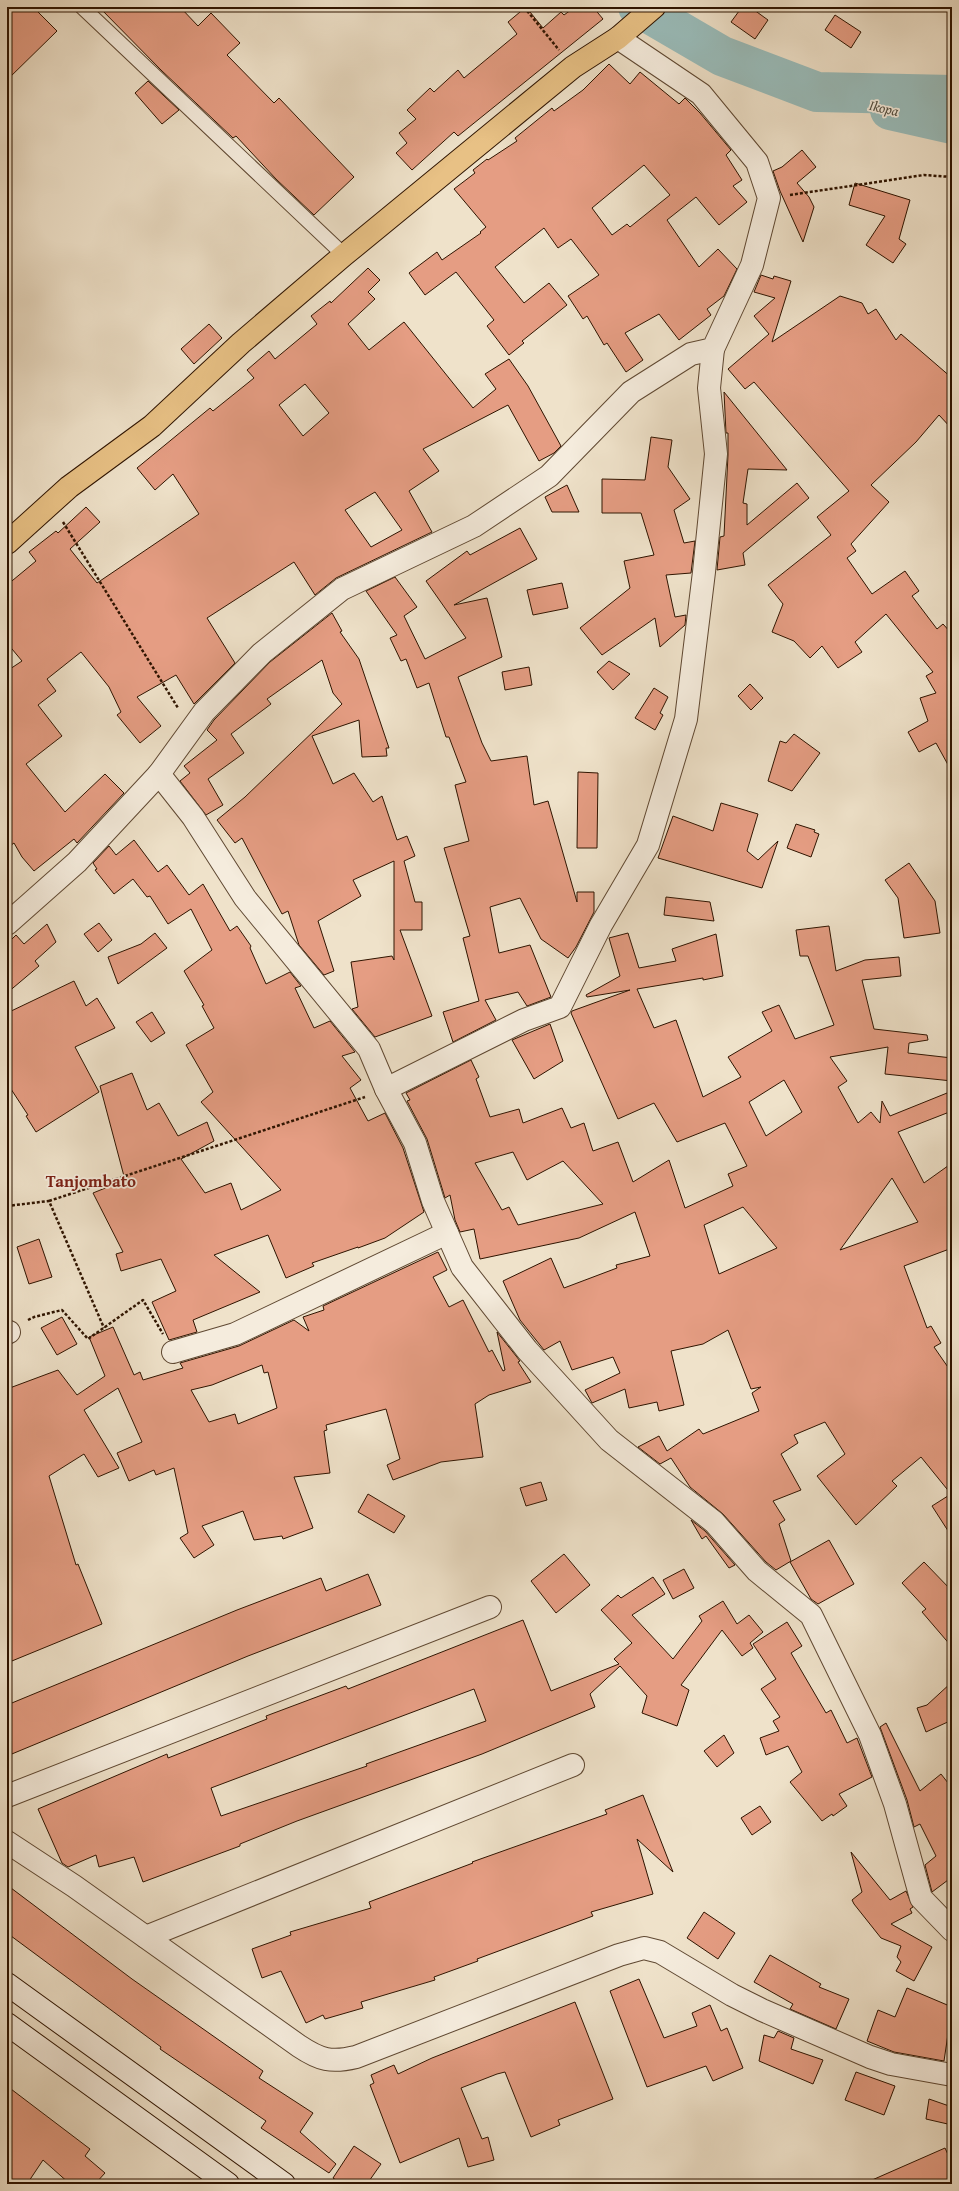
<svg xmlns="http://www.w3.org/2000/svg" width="959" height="2191" viewBox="0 0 959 2191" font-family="'Gentium Book Plus',serif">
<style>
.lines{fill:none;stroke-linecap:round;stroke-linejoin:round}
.river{stroke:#9abdbb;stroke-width:40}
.building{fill:#e59d83;stroke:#2f1400;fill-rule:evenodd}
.lane-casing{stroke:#5f4832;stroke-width:16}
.street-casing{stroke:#5f4832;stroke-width:24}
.secondary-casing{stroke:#2f1400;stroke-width:24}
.primary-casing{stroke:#2f1400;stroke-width:24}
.path{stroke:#2f1400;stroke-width:2.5;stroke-dasharray:3 2;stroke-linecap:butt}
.lane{stroke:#f5ecdd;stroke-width:14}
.street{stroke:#f5ecdd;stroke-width:22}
.secondary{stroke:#f5ecdd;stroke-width:22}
.primary{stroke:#e8c185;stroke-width:22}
.labels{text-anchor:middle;stroke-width:3.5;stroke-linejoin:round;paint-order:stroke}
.water-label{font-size:14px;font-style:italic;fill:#544f41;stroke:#f5ecdd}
.district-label{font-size:17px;font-weight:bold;fill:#7a1f14;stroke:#f5ecdd}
</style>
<rect width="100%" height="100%" fill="#efe2ca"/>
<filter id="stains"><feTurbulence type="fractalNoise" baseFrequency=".005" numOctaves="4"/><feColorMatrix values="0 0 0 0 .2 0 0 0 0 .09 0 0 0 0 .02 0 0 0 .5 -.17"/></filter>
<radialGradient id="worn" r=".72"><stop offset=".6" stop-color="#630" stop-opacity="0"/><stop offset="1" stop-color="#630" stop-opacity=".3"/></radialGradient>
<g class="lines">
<g class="river">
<polyline points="638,7 722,56 817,92 952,95"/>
<polyline points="890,110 952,124"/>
</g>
</g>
<g class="building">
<polygon points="7,7 33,7 57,31 7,80"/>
<polygon points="99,7 180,7 198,26 211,13 240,43 227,55 274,103 279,98 354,177 314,215 276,179 236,136 233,138 161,70"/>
<polygon points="526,7 543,28 561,12 564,15 575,7 593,7 603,19 458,136 454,132 412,170 396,153 407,143 399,133 416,119 407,110 430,88 434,92 458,70 464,78 517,34 508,22"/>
<polygon points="742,7 750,7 768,20 755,39 731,22"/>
<polygon points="835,15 861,32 851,48 825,30"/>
<path d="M 609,64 L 630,84 L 640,72 L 679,104 L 685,98 L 700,113 L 731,150 L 726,155 L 742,180 L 733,186 L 747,202 L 719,225 L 696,197 L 667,220 L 699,267 L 718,249 L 737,269 L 724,296 L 707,309 L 711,315 L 679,340 L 659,314 L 625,333 L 643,360 L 626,372 L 607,343 L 604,345 L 587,316 L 583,319 L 568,296 L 599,275 L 571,239 L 558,248 L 544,228 L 495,267 L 524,303 L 549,283 L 567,305 L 522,341 L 524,343 L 509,355 L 487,326 L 494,320 L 456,272 L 425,295 L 409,273 L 437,252 L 442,260 L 481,233 L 480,232 L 486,227 L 454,189 L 475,173 L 473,170 L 487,159 L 488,160 L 517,141 L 515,138 L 552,108 L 554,111 L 583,90 ZM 644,165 L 670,195 L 630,227 L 627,224 L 612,235 L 592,208 Z"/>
<polygon points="148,81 179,110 162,124 135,93"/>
<polygon points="802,150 816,167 797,183 809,197 814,207 803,242 780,191 773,171 782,167"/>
<polygon points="855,183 910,200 899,239 906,244 893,263 866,245 885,216 849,205"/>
<path d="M 368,268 L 380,280 L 368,292 L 375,299 L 348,324 L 369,350 L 404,322 L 473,408 L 496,389 L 485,374 L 509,359 L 528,386 L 561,446 L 554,453 L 539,461 L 508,405 L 423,449 L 439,471 L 409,491 L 432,532 L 336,578 L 315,595 L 294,562 L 207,618 L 235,663 L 194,704 L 176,675 L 137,697 L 161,726 L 140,743 L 117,715 L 121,712 L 109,687 L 81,652 L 47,679 L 56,691 L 38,705 L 62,736 L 26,764 L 65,812 L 105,774 L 124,793 L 77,843 L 74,839 L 34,871 L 22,857 L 14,843 L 7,848 L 7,671 L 22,661 L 7,643 L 7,585 L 36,561 L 29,552 L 56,531 L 58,533 L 86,507 L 100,522 L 70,549 L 97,583 L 199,514 L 173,474 L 155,490 L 137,468 L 210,408 L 213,411 L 254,378 L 247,370 L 269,351 L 275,359 L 317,324 L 311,316 L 330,301 L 331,303 ZM 305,384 L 329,413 L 303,436 L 279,405 ZM 375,492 L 402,530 L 371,547 L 345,510 Z"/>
<polygon points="761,275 773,279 774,276 791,281 772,342 840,296 862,303 868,314 876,309 896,340 901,334 952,378 952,429 939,415 916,442 871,485 889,502 851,544 856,551 847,558 872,594 905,571 919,591 912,596 937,629 943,624 952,634 952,772 936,743 919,752 908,732 928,721 920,698 936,693 926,676 933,672 886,614 855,642 862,652 838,668 822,646 810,658 794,641 772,632 783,604 768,585 831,535 817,517 849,491 754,382 745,389 728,369 769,334 754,316 775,298 754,292"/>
<polygon points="209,324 222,338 194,364 181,349"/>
<polygon points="724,392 787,470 748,469 743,503 747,504 747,525 797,483 809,498 743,553 745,565 717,570 720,537 724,536 728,455 728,433 726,433"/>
<polygon points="651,437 672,440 668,467 690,499 674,510 684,543 695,541 691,573 666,575 675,617 686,615 685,625 660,647 655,618 602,655 580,628 630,588 624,561 654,555 641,513 602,513 602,479 645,480"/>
<polygon points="567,485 579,512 552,512 545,497"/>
<polygon points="520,528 537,559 454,605 487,598 502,657 458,677 482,743 491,761 527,756 534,805 548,801 577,902 577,892 594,892 594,912 576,947 568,958 541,939 520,898 490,907 499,953 530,945 551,997 527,1006 518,992 485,1000 496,1020 453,1042 443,1012 479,1001 463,938 470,936 444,848 469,841 455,785 466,782 449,737 446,737 429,683 417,688 406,659 401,661 390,638 397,635 366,591 395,577 417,607 404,616 425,659 466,638 426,581 467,551 470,555"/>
<polygon points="562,583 568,608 533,615 527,590"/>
<polygon points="332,613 342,631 340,632 359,659 389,748 386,748 387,756 362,757 359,720 312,736 333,784 354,773 373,802 382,796 397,840 407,836 415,856 404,861 415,902 422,902 422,930 400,930 432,1016 375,1037 352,1009 358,1007 351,962 392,956 394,960 394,861 353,880 361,896 318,921 334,971 324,975 299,945 288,911 282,914 242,838 235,843 217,820 245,797 342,704 333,693 322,660 267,699 271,704 231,734 244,753 208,779 223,805 206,815 180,781 190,773 184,766 217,740 207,730 214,720 270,662"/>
<polygon points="609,661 630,674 613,690 597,672"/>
<polygon points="529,667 532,685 505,690 502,672"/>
<polygon points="750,684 763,698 751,710 738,696"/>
<polygon points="654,688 668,697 660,713 663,715 655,730 635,718"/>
<polygon points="794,734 820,753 792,791 768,781 780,741 786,743"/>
<polygon points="578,772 598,773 597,848 577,848"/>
<polygon points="721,803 758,814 747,851 758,860 778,841 762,888 658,858 673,816 713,831"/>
<polygon points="796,824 815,830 814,832 819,834 811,857 787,848"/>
<polygon points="134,840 158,872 167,865 189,895 203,884 230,931 237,926 251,946 250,948 266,984 290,972 301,986 295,988 314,1028 330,1021 355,1052 342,1056 361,1080 350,1088 368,1121 385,1113 403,1148 424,1212 385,1238 358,1248 358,1247 312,1263 314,1266 286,1278 268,1235 214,1255 260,1292 193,1320 197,1332 169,1340 152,1302 176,1291 161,1259 121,1271 116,1254 123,1252 93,1193 125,1180 100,1086 132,1073 147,1110 159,1103 178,1136 207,1122 214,1141 181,1159 205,1193 231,1183 241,1210 281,1190 201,1102 213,1092 186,1045 214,1028 202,1006 204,1005 184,971 212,950 191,909 168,924 150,896 147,897 133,879 114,894 95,870 97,869 93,863 109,846 116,855"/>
<polygon points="909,863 935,901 940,933 904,938 898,898 885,880"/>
<polygon points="666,897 710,902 714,921 664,915"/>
<polygon points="99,923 112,940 98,952 84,934"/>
<polygon points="47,924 56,942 35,961 39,966 7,993 7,944 16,935 24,944"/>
<path d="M 829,926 L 836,971 L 865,960 L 899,957 L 901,976 L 862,980 L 874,1029 L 927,1035 L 928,1040 L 909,1043 L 908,1053 L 952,1058 L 952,1081 L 885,1074 L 888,1047 L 830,1057 L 847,1081 L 838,1087 L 858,1123 L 871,1112 L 880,1123 L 882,1101 L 890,1116 L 952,1091 L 952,1111 L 898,1132 L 924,1183 L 952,1163 L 952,1248 L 904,1266 L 927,1328 L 931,1326 L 941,1343 L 934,1347 L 952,1373 L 952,1537 L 932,1506 L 951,1494 L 921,1457 L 892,1481 L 897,1486 L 856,1525 L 817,1476 L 845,1454 L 825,1422 L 794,1435 L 798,1443 L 781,1454 L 801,1490 L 773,1501 L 785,1520 L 779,1524 L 791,1561 L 776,1570 L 766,1562 L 723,1514 L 690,1487 L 671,1458 L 660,1464 L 638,1447 L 659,1436 L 667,1451 L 699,1429 L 703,1434 L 759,1411 L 752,1393 L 761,1387 L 751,1389 L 728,1330 L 703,1344 L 671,1351 L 684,1405 L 659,1411 L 657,1402 L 629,1408 L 625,1389 L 592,1403 L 585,1390 L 620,1373 L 613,1357 L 572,1370 L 560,1341 L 544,1350 L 520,1320 L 503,1281 L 551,1258 L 564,1288 L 617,1268 L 616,1265 L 650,1256 L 635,1212 L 579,1238 L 480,1259 L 474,1229 L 460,1232 L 455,1220 L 450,1195 L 445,1198 L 427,1139 L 407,1101 L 410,1100 L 406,1093 L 471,1060 L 479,1077 L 476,1079 L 490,1117 L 519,1109 L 523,1123 L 562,1108 L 571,1128 L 584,1123 L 593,1151 L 618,1142 L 633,1182 L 669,1160 L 685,1208 L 733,1186 L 728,1174 L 747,1166 L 725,1123 L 677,1142 L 654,1103 L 618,1119 L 571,1013 L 572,1011 L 630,990 L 587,997 L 586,995 L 620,976 L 609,938 L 628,933 L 639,968 L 676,961 L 672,949 L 716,934 L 723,976 L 703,980 L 703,978 L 637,989 L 654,1028 L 676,1020 L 703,1097 L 741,1077 L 728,1057 L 772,1031 L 762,1012 L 779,1005 L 795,1039 L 834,1025 L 808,956 L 800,956 L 796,930 ZM 784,1080 L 802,1112 L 766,1136 L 749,1102 ZM 513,1152 L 527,1180 L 563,1161 L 603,1204 L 518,1225 L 509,1207 L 502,1210 L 475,1163 ZM 892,1178 L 918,1222 L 840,1250 ZM 743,1207 L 777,1248 L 719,1274 L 704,1225 Z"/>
<polygon points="155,933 167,948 118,984 108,957 141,944"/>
<polygon points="74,981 86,1006 97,998 115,1028 75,1047 99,1092 36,1132 26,1116 28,1115 7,1083 7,1013"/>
<polygon points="152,1012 165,1033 151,1042 136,1022"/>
<polygon points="550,1024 563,1061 534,1079 512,1040"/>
<polygon points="39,1239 52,1277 29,1284 17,1247"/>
<path d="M 438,1252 L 447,1270 L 433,1277 L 449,1307 L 463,1300 L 489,1352 L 492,1350 L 503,1371 L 505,1370 L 497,1332 L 520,1361 L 518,1362 L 531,1382 L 489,1395 L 475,1404 L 483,1457 L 441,1462 L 393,1480 L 387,1465 L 400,1459 L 386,1409 L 326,1425 L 327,1430 L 324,1431 L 330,1473 L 294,1477 L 313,1528 L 283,1539 L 282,1536 L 254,1540 L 243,1511 L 202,1526 L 214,1545 L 194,1558 L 180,1538 L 188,1533 L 174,1468 L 156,1475 L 154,1470 L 129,1481 L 117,1453 L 142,1442 L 118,1388 L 84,1410 L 119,1468 L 98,1477 L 84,1454 L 49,1476 L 76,1565 L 78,1564 L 102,1624 L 7,1663 L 7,1389 L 58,1370 L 77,1395 L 105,1376 L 89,1337 L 113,1327 L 134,1375 L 140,1372 L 143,1380 L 183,1368 L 180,1363 L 239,1346 L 294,1320 L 309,1331 L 303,1317 L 324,1310 L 323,1306 ZM 262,1365 L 264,1373 L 268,1372 L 277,1408 L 238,1424 L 235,1414 L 209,1422 L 191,1390 L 212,1385 Z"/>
<polygon points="62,1317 77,1344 57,1355 41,1328"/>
<polygon points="541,1482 547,1500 526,1506 520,1488"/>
<polygon points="368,1494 405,1516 394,1533 358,1512"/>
<polygon points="691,1520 705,1531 735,1565 729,1568 706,1536 702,1539"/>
<polygon points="829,1540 854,1584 818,1604 811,1599 790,1562"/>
<polygon points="564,1554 590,1585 556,1613 531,1581"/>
<polygon points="924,1562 952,1591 952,1647 922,1612 926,1609 902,1583"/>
<polygon points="684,1569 694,1588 673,1599 663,1580"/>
<polygon points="368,1574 381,1605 248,1656 7,1756 7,1705 237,1610 321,1578 326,1591"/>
<path d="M 653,1577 L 665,1594 L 632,1615 L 673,1659 L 702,1621 L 699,1616 L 723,1601 L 737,1624 L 749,1615 L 763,1632 L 750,1643 L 753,1648 L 742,1656 L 722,1630 L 681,1685 L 689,1690 L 677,1726 L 642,1713 L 647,1696 L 620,1666 L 590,1694 L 595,1707 L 482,1754 L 297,1821 L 240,1844 L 240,1846 L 143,1882 L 134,1857 L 99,1867 L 96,1855 L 68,1867 L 62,1863 L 38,1809 L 167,1754 L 168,1758 L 267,1719 L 266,1716 L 346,1686 L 348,1689 L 523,1620 L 551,1691 L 619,1664 L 614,1659 L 632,1643 L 601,1610 L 618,1595 L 621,1598 ZM 474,1689 L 486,1721 L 366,1764 L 367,1766 L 221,1816 L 211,1788 Z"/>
<polygon points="787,1622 802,1646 791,1653 826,1713 831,1710 847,1743 857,1738 872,1777 839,1794 847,1806 833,1816 832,1814 822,1821 790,1782 802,1772 788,1746 766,1755 760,1738 779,1731 773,1721 780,1717 761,1689 776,1679 753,1644"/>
<polygon points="952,1682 952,1720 926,1732 917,1708 927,1705"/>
<polygon points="886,1723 920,1791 941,1774 952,1788 952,1888 948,1880 932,1892 925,1865 936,1856 920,1824 914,1827 907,1800 880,1727"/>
<polygon points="724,1735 734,1753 717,1767 704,1751"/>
<polygon points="643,1795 673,1872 637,1839 653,1894 591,1912 593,1916 477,1959 478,1961 434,1977 435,1980 361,2002 363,2008 325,2019 323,2015 306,2023 281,1971 262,1978 252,1949 291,1935 290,1932 371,1908 369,1902 473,1863 472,1862 607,1814 605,1810"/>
<polygon points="760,1806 771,1822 752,1835 741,1818"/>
<polygon points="851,1852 890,1900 906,1891 913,1907 910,1909 912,1913 891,1924 932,1947 914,1981 896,1971 901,1962 897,1957 901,1946 881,1938 854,1904 852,1900 862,1892"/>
<polygon points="7,1885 132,1979 263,2071 259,2078 313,2113 300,2132 336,2164 329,2173 261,2128 266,2121 160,2049 161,2047 7,1933"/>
<polygon points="704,1912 735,1933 718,1959 687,1938"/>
<polygon points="770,1955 821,1984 819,1987 849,1999 836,2029 790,2009 793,2004 754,1982"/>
<polygon points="639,1979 664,2038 697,2026 692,2013 710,2005 721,2031 727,2028 743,2068 713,2081 706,2066 647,2087 610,1991"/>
<polygon points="907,1988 952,2007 944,2061 894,2052 867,2041 878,2010 895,2017"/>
<polygon points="575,2002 613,2099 558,2120 560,2125 531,2137 505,2072 497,2074 461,2088 482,2139 488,2137 494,2160 468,2167 459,2138 400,2163 370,2085 374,2083 371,2075 394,2065 398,2074 432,2058"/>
<polygon points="778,2031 794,2038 791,2049 823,2060 813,2084 759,2061 764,2035 774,2038"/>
<polygon points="856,2072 895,2086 884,2115 845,2100"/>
<polygon points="7,2086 90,2149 85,2156 105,2173 95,2184 70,2184 43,2160 27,2184 7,2184"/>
<polygon points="929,2099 952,2107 952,2125 926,2119"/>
<polygon points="354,2146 381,2164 367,2184 342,2184 333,2178"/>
<polygon points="945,2148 952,2163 952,2184 863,2184"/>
</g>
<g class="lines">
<g class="lane-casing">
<polyline id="lane" points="82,7 344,255"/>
</g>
<g class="street-casing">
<g id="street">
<polyline points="159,774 193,817 245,898 369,1049 386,1089 415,1143 433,1201 462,1267 527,1350 609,1440 714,1522 757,1571 811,1615 870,1735 895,1804 921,1898 952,1930"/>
<polyline points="7,924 77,862 159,774 204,712 262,653 342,589 474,526 549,476 631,392 691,354 713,349 752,265 769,198 757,162 701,94 618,38"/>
<polyline points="386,1089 524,1020 560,1007 601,925 648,845 686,719 704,572 716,454 709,388 713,349"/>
<polyline points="7,1333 9,1332"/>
<polyline points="173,1352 235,1334 447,1233"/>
<polyline points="7,1796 490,1607"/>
<path d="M 7,1842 L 74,1886 L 299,2046 C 320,2060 331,2063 356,2057 L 619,1955 L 644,1948 L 660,1952 L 732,1995 L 762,2010 L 870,2057 L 891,2064 L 952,2075"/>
<polyline points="146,1937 573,1765"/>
</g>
</g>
<g class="secondary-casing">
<g id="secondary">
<polyline points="7,1984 284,2184"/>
<polyline points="7,2024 228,2184"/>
</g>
</g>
<g class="primary-casing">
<polyline id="primary" points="7,543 69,487 152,426 241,343 344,255 573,67 618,38 654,7"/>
</g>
<g class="path">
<polyline points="524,7 559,50"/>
<polyline points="790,195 924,175 952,177"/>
<polyline points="63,522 178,708"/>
<polyline points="49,1201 365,1097"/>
<polyline points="7,1206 49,1201 104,1328"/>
<polyline points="28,1320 34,1317 62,1310 88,1339 143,1300 163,1334"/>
</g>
<use href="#lane" class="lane"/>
<use href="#street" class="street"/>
<use href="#secondary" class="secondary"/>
<use href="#primary" class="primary"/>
</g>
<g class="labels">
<g class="water-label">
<text transform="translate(884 108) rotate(13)" y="5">Ikopa</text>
</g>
<g class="district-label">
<text x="91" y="1187">Tanjombato</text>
</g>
</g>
<rect width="959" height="2191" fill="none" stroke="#efe2ca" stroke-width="24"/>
<rect x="8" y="8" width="943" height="2175" fill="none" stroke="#2f1400" stroke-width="2"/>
<rect x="12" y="12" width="935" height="2167" fill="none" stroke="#2f1400"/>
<rect width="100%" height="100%" filter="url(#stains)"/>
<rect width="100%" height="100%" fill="url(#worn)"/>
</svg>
